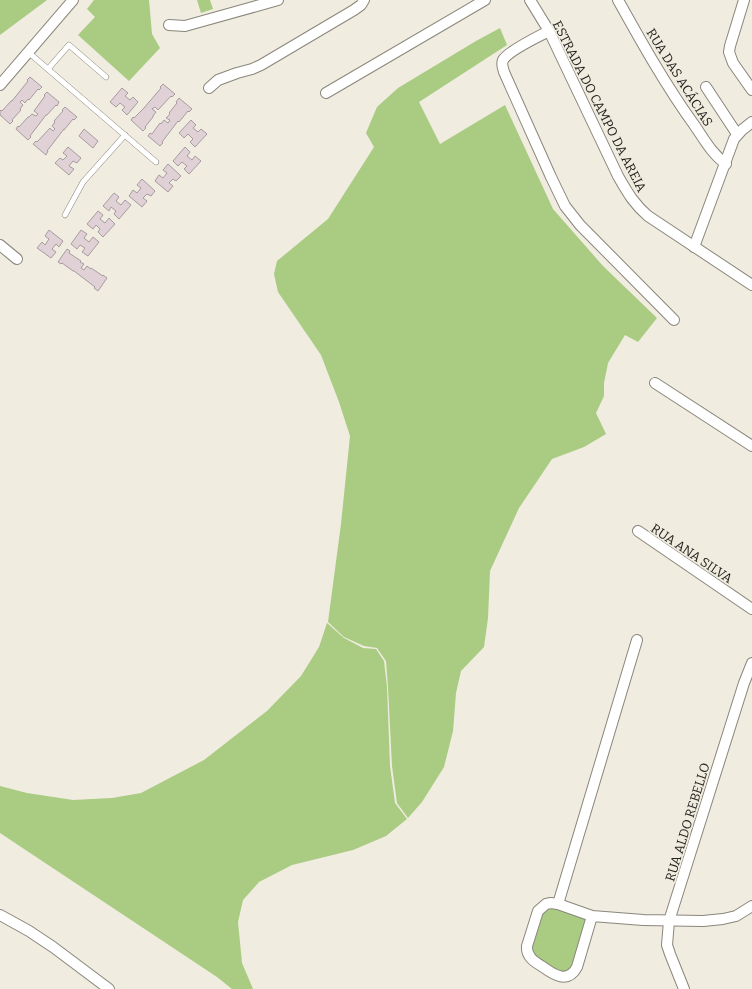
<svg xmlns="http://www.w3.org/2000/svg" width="752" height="989" viewBox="0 0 752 989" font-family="Bitter,serif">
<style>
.green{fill:#a9cb82}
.building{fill:#dfd1d6;stroke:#a89ba0}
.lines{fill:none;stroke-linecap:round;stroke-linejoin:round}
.service-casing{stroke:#89867b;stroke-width:6}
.minor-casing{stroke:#89867b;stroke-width:12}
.service{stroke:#fff;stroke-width:5}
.minor{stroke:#fff;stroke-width:10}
.labels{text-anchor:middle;stroke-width:3.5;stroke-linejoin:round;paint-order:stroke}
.street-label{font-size:13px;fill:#262420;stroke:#f0ecdf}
</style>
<rect width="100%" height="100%" fill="#f0ecdf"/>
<g class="green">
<polygon points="0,0 47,0 0,35"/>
<polygon points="94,0 149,0 152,34 160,48 129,81 78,35 95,17 87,9"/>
<polygon points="197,0 210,0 213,9 201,13"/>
<polygon points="500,28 507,45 419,102 440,144 505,105 553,209 603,266 657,318 638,342 625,335 608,363 604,383 604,396 596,413 606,434 584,447 552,459 519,508 490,571 488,618 484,647 461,671 456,693 453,731 444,767 422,802 408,818 397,803 392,766 388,687 386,661 377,648 364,646 344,637 328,622 341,524 350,436 339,402 321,355 278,292 274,274 277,261 328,219 374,147 366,133 377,107 398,88 476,41"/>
<polygon points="327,623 344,638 363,648 376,649 384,661 387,687 390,766 395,803 407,819 386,836 353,850 292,865 259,882 243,900 238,922 242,963 253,989 232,989 217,977 0,833 0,786 27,793 73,800 112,798 141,793 204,760 267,711 301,676 319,647"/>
<polygon points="549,907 590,916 575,969 559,975 530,951 542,911"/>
</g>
<g class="building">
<polygon points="30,77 42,87 39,90 38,89 29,100 28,99 25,103 22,100 20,102 23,105 20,109 21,110 12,120 13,121 10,124 0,115 0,111 1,110 2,111 11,101 12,101 28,81 27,80"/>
<polygon points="163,84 175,94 172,97 171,96 158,110 155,107 152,109 156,112 153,116 153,117 145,127 146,128 143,131 131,120 133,117 134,118 144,108 161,88 160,87"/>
<polygon points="122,88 128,93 125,96 130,100 133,97 138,102 127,115 122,110 125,107 120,103 116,107 110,102"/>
<polygon points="47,92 59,102 57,106 56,105 47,115 46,115 30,136 31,137 28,140 16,129 18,126 19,127 28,117 29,117 32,114 36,116 38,114 34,111 37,107 45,96 44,95"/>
<polygon points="179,98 192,109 189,112 188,111 179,122 178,121 162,142 163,143 160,146 148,136 150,133 152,134 160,123 161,124 164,120 168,123 170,120 166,118 170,114 169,113 177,103 176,102"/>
<polygon points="65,107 77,117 74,120 73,119 64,130 64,129 47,151 48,151 46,155 33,144 36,141 37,142 50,128 53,131 55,129 52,126 55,122 54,121 63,111 62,110"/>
<polygon points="191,120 196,125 193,128 198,132 201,129 207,134 195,147 190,142 193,139 188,134 184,138 179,133"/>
<polygon points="84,129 98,141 93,148 79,136"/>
<polygon points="68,147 81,158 77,163 73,161 69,166 74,169 69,175 55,163 60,158 63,160 67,156 63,153"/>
<polygon points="185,147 190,152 187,156 192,160 195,156 201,161 189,174 184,169 187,166 182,162 178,166 173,161"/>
<polygon points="168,164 181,176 176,181 173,179 169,183 173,186 168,192 155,181 159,175 163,178 167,173 163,170"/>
<polygon points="142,179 155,191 151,196 147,194 143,198 147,201 142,207 129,196 133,190 137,193 141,188 137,185"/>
<polygon points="114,193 119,197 116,201 121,205 125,200 131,205 119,219 114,214 116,211 111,207 109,211 103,206"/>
<polygon points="98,211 103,215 100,219 105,223 109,218 115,224 103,237 98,232 100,229 96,225 93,229 87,224"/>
<polygon points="49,230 63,241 59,247 56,244 52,249 56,252 51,258 37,248 42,242 45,245 49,239 45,236"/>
<polygon points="81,230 87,234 84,238 89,242 93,237 99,242 88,256 82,252 85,248 80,245 77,249 71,244"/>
<polygon points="67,249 70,251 69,253 81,261 80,262 84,264 81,268 84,270 87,266 91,269 91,268 103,276 103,275 107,278 98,291 94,288 95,287 74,271 73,271 62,263 61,264 58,262"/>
</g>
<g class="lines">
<g class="service-casing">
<g id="service">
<polyline points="28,52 156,162"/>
<polyline points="48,69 69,45 106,77"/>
<polyline points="65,215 83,182 125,135"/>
</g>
</g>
<g class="minor-casing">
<g id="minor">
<path d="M 530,0 L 549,31 L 618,176 C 628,193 633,203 648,216 L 752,285"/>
<path d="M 618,0 C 642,43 666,86 695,126 C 704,139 712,154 726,164"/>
<polyline points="744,0 730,46 729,52 733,63 752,90"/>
<polyline points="169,25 185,26 278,0"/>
<path d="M 549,31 C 539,36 508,51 503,60 C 501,64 503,68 504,72 L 551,177 L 565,206 L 580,225 L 674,320"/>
<polyline points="0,85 73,0"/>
<polyline points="706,87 737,134"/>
<polyline points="209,88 218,80 237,73 252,69 261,65 354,10 361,5 364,0"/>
<polyline points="326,93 485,0"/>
<polyline points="0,245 17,259"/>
<polyline points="694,247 734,139 742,130 752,122"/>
<polyline points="655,383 752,446"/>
<polyline points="638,531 752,609"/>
<polyline points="558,904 637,640"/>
<polyline points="0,915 29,931 53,947 109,989"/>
<path d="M 592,916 L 577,967 C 568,984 554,975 543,967 C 535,962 526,957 527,946 L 538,911 L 546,904 L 551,903 L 558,904 L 592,916 L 643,920 L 703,921 L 723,919 L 736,916 L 752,906"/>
<polyline points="684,989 670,954 667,945 669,921 744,683 752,663"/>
</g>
</g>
<use href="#service" class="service"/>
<use href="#minor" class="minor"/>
</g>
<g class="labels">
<g class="street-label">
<text transform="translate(680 77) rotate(58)" y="5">RUA DAS ACÁCIAS</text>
<text transform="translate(600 106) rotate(63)" y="5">ESTRADA DO CAMPO DA AREIA</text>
<text transform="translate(692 553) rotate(34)" y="5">RUA ANA SILVA</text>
<text transform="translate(687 822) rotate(-73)" y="5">RUA ALDO REBELLO</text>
</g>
</g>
</svg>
